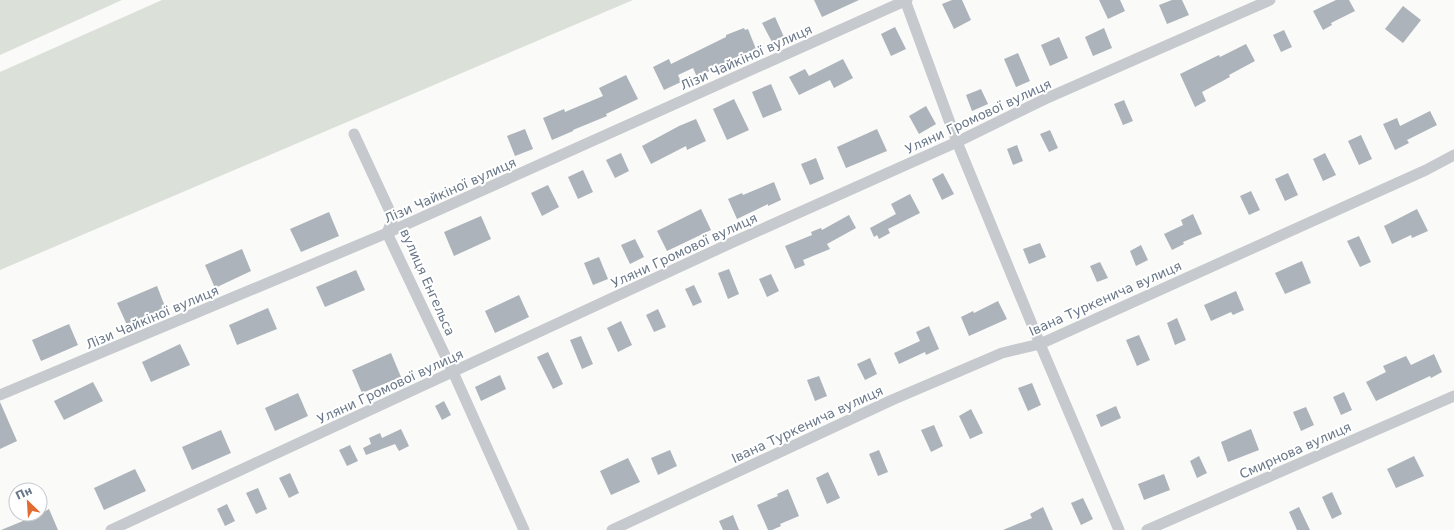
<svg xmlns="http://www.w3.org/2000/svg" width="1454" height="530" viewBox="0 0 1454 530" font-family="'DejaVu Sans',sans-serif">
<style>
.green{fill:#dbe1d9}
.building{fill:#acb3ba}
.lines{fill:none;stroke-linecap:round;stroke-linejoin:round}
.street{stroke:#c6c9cd;stroke-width:11}
.labels{text-anchor:middle;stroke-width:4;stroke-linejoin:round;paint-order:stroke}
.street-label{font-size:13px;fill:#697788;stroke:#fff}
</style>
<rect width="100%" height="100%" fill="#fafaf8"/>
<g class="green">
<polygon points="0,0 122,0 0,55"/>
<polygon points="162,0 633,0 0,270 0,72"/>
</g>
<g class="building">
<polygon points="814,0 859,0 822,17"/>
<polygon points="952,0 962,0 971,20 954,29 942,4"/>
<polygon points="1099,0 1120,0 1125,11 1108,19"/>
<polygon points="1172,0 1182,0 1189,15 1167,24 1159,5"/>
<polygon points="1336,0 1349,0 1355,11 1331,23 1332,25 1323,30 1313,11"/>
<polygon points="1403,6 1421,20 1403,43 1385,29"/>
<polygon points="775,17 784,37 772,42 762,23"/>
<polygon points="895,27 906,49 891,56 881,34"/>
<polygon points="744,28 745,30 748,29 756,49 719,65 720,66 697,77 693,68 678,75 681,82 664,90 653,67 669,59 671,64 726,37 726,35"/>
<polygon points="1104,28 1112,48 1093,56 1085,37"/>
<polygon points="1284,30 1292,47 1281,52 1273,35"/>
<polygon points="1059,37 1068,58 1050,66 1041,45"/>
<polygon points="1246,44 1255,61 1229,75 1230,77 1202,92 1206,101 1195,107 1180,74 1219,55 1220,57"/>
<polygon points="1018,53 1030,81 1016,87 1004,59"/>
<polygon points="843,59 853,78 834,88 830,80 799,95 789,77 805,69 809,76"/>
<polygon points="626,75 638,99 606,114 607,116 573,130 573,131 552,140 543,118 564,109 565,112 603,96 599,88"/>
<polygon points="771,84 782,110 763,118 752,92"/>
<polygon points="981,89 988,104 972,111 966,95"/>
<polygon points="734,99 749,130 727,140 713,109"/>
<polygon points="1124,100 1133,121 1123,125 1114,104"/>
<polygon points="926,106 936,124 919,134 909,116"/>
<polygon points="1430,111 1437,125 1407,140 1409,143 1395,150 1383,124 1397,118 1400,126"/>
<polygon points="696,119 706,141 687,150 686,146 651,164 642,146 679,126"/>
<polygon points="525,129 533,149 515,156 507,136"/>
<polygon points="877,129 887,151 846,168 837,147"/>
<polygon points="1050,130 1058,148 1049,152 1040,134"/>
<polygon points="1361,135 1372,159 1359,165 1348,141"/>
<polygon points="1017,145 1023,161 1013,165 1007,149"/>
<polygon points="621,153 629,171 615,178 606,160"/>
<polygon points="1325,153 1336,175 1323,181 1313,159"/>
<polygon points="816,158 824,179 810,185 801,164"/>
<polygon points="583,170 593,192 578,199 568,177"/>
<polygon points="943,173 954,194 942,200 932,179"/>
<polygon points="1288,173 1298,195 1285,201 1275,179"/>
<polygon points="774,182 781,200 768,206 768,204 737,219 728,199 742,193 743,195"/>
<polygon points="548,185 559,207 542,216 531,193"/>
<polygon points="1251,191 1260,210 1249,215 1240,196"/>
<polygon points="910,194 920,213 888,229 890,233 879,239 877,235 874,237 870,228 896,214 891,204"/>
<polygon points="701,209 711,230 667,251 657,231"/>
<polygon points="1417,209 1428,231 1412,238 1411,235 1392,244 1384,226"/>
<polygon points="329,212 339,236 301,252 290,229"/>
<polygon points="1193,214 1202,234 1183,242 1184,244 1172,250 1164,234 1183,225 1181,220"/>
<polygon points="849,215 856,228 827,244 830,249 803,260 805,265 795,269 785,246 812,235 811,232 821,228 822,230"/>
<polygon points="481,216 491,239 454,256 444,232"/>
<polygon points="1359,236 1371,262 1360,267 1347,241"/>
<polygon points="635,239 644,257 630,264 621,245"/>
<polygon points="1040,243 1046,257 1029,264 1023,249"/>
<polygon points="1141,245 1148,260 1136,266 1130,251"/>
<polygon points="242,249 251,271 215,288 205,265"/>
<polygon points="599,257 608,279 593,285 584,263"/>
<polygon points="1302,261 1311,283 1285,294 1275,273"/>
<polygon points="1100,262 1108,278 1097,282 1090,266"/>
<polygon points="729,269 739,294 728,299 718,273"/>
<polygon points="356,270 365,290 325,307 316,287"/>
<polygon points="771,274 779,291 767,297 759,279"/>
<polygon points="694,285 702,302 693,306 685,289"/>
<polygon points="157,286 166,309 127,325 117,303"/>
<polygon points="1236,291 1244,310 1233,315 1231,312 1211,321 1204,305"/>
<polygon points="519,295 529,317 495,333 485,311"/>
<polygon points="998,301 1007,319 969,336 961,317 973,311 974,313"/>
<polygon points="268,308 277,329 237,345 229,325"/>
<polygon points="658,309 666,327 654,332 646,315"/>
<polygon points="1177,318 1186,340 1175,345 1167,323"/>
<polygon points="621,321 632,345 618,352 607,328"/>
<polygon points="69,324 78,345 41,361 32,340"/>
<polygon points="929,326 939,349 926,355 925,352 899,364 894,353 920,341 916,332"/>
<polygon points="1139,335 1150,360 1137,366 1126,340"/>
<polygon points="581,336 593,364 582,369 570,340"/>
<polygon points="180,344 190,365 151,382 142,362"/>
<polygon points="548,352 563,384 553,389 537,357"/>
<polygon points="391,353 401,377 362,393 352,370"/>
<polygon points="1434,354 1442,372 1431,378 1430,376 1376,401 1366,382 1386,372 1383,366 1406,356 1411,365"/>
<polygon points="870,358 877,374 865,380 857,364"/>
<polygon points="500,375 506,389 481,401 475,387"/>
<polygon points="819,376 827,396 815,401 807,380"/>
<polygon points="93,382 103,401 64,420 54,401"/>
<polygon points="1032,383 1041,405 1028,411 1018,388"/>
<polygon points="1344,392 1352,410 1341,415 1333,397"/>
<polygon points="298,393 308,416 275,431 265,408"/>
<polygon points="444,401 451,415 442,420 435,406"/>
<polygon points="0,402 17,441 0,449"/>
<polygon points="1116,406 1121,418 1101,427 1096,415"/>
<polygon points="1306,407 1314,425 1301,431 1293,412"/>
<polygon points="971,409 983,433 970,439 959,416"/>
<polygon points="934,425 943,446 931,452 921,430"/>
<polygon points="401,429 409,446 399,451 395,444 366,455 363,448 371,444 369,438 380,433 382,438"/>
<polygon points="1251,429 1259,450 1228,462 1221,442"/>
<polygon points="221,430 231,453 192,470 182,447"/>
<polygon points="350,445 358,461 347,466 339,450"/>
<polygon points="670,450 677,466 658,475 651,458"/>
<polygon points="879,450 888,472 878,476 869,454"/>
<polygon points="1199,456 1207,473 1197,478 1190,461"/>
<polygon points="1414,456 1424,476 1396,488 1387,469"/>
<polygon points="628,458 640,482 611,495 600,471"/>
<polygon points="135,469 146,491 104,510 94,488"/>
<polygon points="828,472 840,498 827,504 816,478"/>
<polygon points="290,473 299,493 289,498 279,478"/>
<polygon points="1164,474 1170,490 1144,500 1138,484"/>
<polygon points="258,488 267,509 256,514 246,493"/>
<polygon points="788,489 799,516 780,524 781,526 772,530 768,530 757,505 778,496 777,494"/>
<polygon points="1332,492 1342,514 1332,519 1322,497"/>
<polygon points="1083,498 1093,519 1081,525 1071,503"/>
<polygon points="227,504 235,521 225,526 217,509"/>
<polygon points="1043,507 1053,530 1003,530 1032,518 1030,514"/>
<polygon points="1299,507 1310,530 1297,530 1289,512"/>
<polygon points="49,509 58,530 1,530 40,514"/>
<polygon points="733,515 739,530 723,530 719,521"/>
</g>
<g class="lines">
<g class="street">
<polyline points="905,0 957,142 1040,344 1119,530"/>
<polyline points="354,134 393,218 387,233 453,372 524,530"/>
<polyline points="0,395 387,233 907,0"/>
<polyline points="111,530 731,243 957,142 1045,99 1270,0"/>
<polyline points="612,530 892,400 1002,353 1040,344 1426,170 1454,155"/>
<polyline points="1147,530 1454,396"/>
</g>
</g>
<g class="labels">
<g class="street-label">
<text transform="translate(746 57) rotate(-24)" y="5">Лізи Чайкіної вулиця</text>
<text transform="translate(978 116) rotate(-25)" y="5">Уляни Громової вулиця</text>
<text transform="translate(450 190) rotate(-24)" y="5">Лізи Чайкіної вулиця</text>
<text transform="translate(684 250) rotate(-25)" y="5">Уляни Громової вулиця</text>
<text transform="translate(428 282) rotate(66)" y="5">вулиця Енгельса</text>
<text transform="translate(1105 298) rotate(-24)" y="5">Івана Туркенича вулиця</text>
<text transform="translate(152 317) rotate(-23)" y="5">Лізи Чайкіної вулиця</text>
<text transform="translate(390 386) rotate(-25)" y="5">Уляни Громової вулиця</text>
<text transform="translate(807 424) rotate(-25)" y="5">Івана Туркенича вулиця</text>
<text transform="translate(1295 450) rotate(-24)" y="5">Смирнова вулиця</text>
</g>
</g>
<g transform="translate(28 502) rotate(335)"><circle r="19" fill="#ffffff" stroke="#c3c9cf"/>
<path d="M0-3L7 15L0 10L-7 15Z" fill="#e26b2f"/>
<text y="-6" font-size="11" font-weight="bold" text-anchor="middle" fill="#697788">Пн</text>
</g>
</svg>
